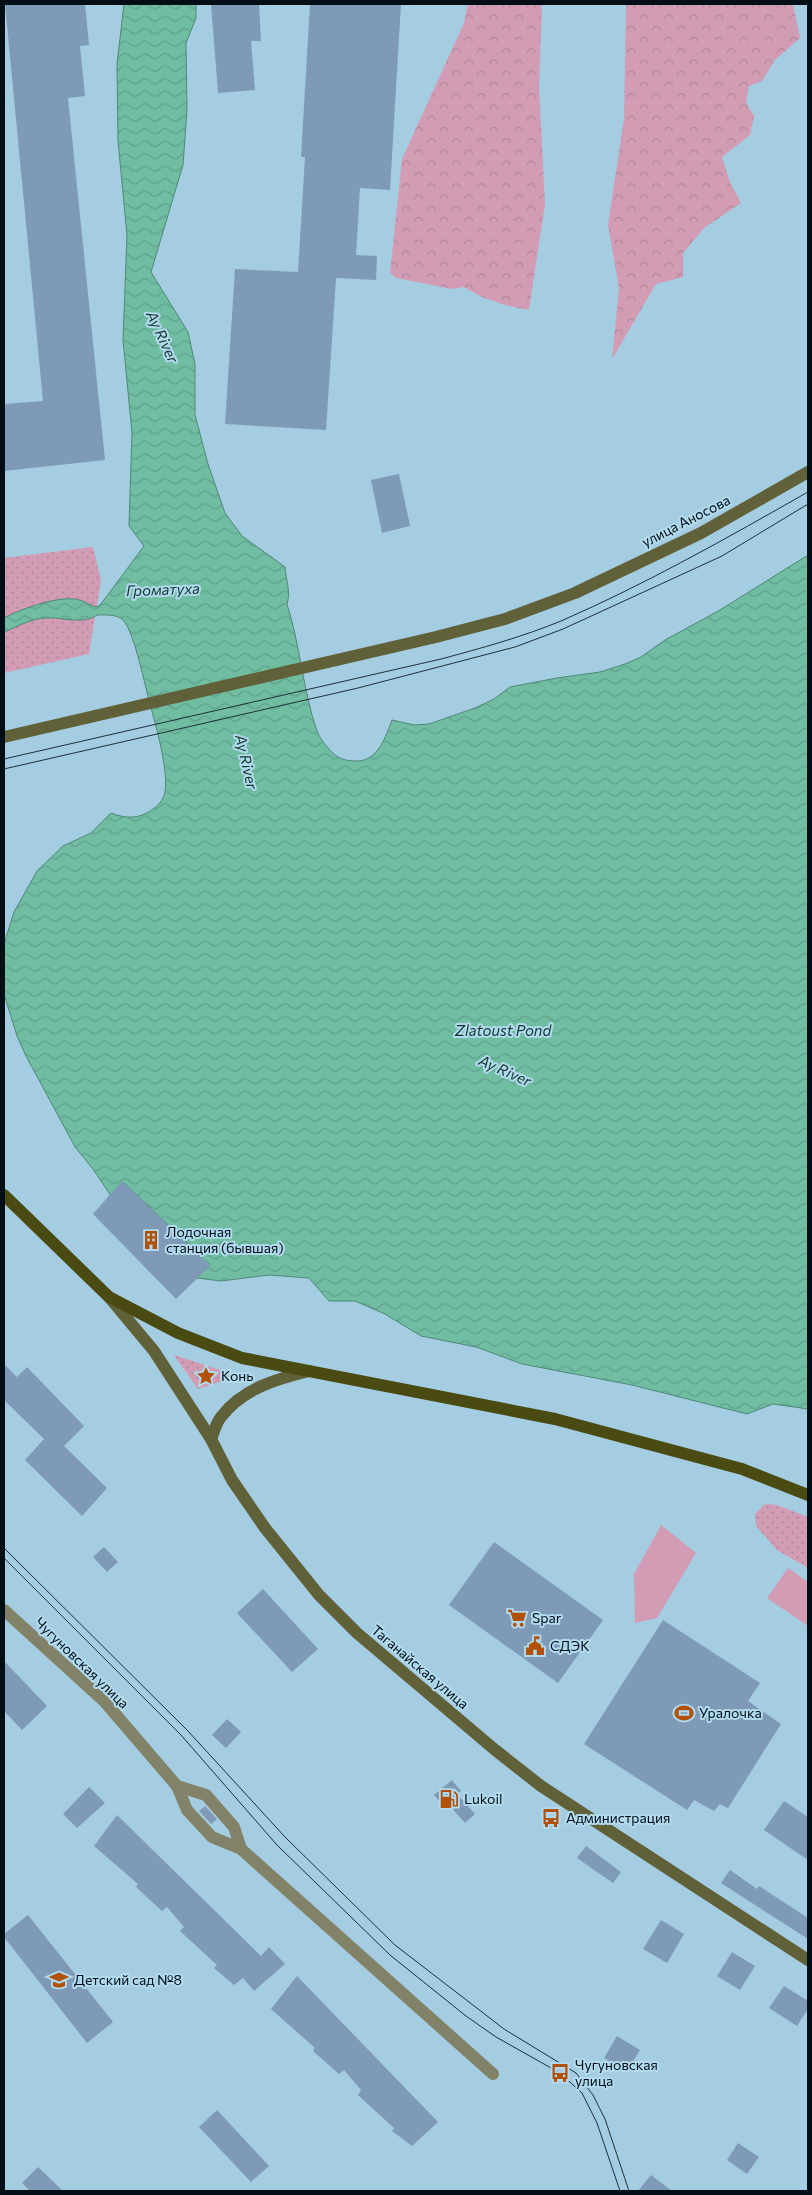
<svg xmlns="http://www.w3.org/2000/svg" width="812" height="2195" viewBox="0 0 812 2195" font-family="Commissioner,sans-serif">
<style>
.grass{fill:url(#grass-dots)}
.forest{fill:url(#forest-crowns)}
.pitch{fill:#d29cb5}
.water{fill:url(#water-waves);stroke:#4f8878}
.building{fill:#7f9ab6}
.lines{fill:none;stroke-linecap:round;stroke-linejoin:round}
.minor{stroke:#818267;stroke-width:12}
.secondary{stroke:#616139;stroke-width:12}
.primary{stroke:#4a4a13;stroke-width:12}
.tram{stroke:#1f3039;stroke-width:1}
.labels{text-anchor:middle;stroke-width:4;stroke-linejoin:round;paint-order:stroke}
.street-label{font-size:14px;fill:#020e15;stroke:#b1daee}
.poi-label{font-size:14px;fill:#020e15;stroke:#b1daee;text-anchor:start}
.water-label{font-size:15px;font-style:italic;fill:#12362a;stroke:#b1daee}
</style>
<defs>
<pattern id="grass-dots" width="8" height="8" patternUnits="userSpaceOnUse" patternTransform="scale(1.25)"><rect width="8" height="8" fill="#d29cb5"/><path d="M2 2h.1M6 6h.1" fill="none" stroke="#b3859b" stroke-width="1.8" stroke-linecap="round"/></pattern>
<pattern id="forest-crowns" width="20" height="18" patternUnits="userSpaceOnUse" patternTransform="scale(1.25)"><rect width="20" height="18" fill="#d29cb5"/><path d="M2 6a3 3 0 1 1 6 0M12 15a3 3 0 1 1 6 0" fill="none" stroke="#b3859b"/></pattern>
<pattern id="water-waves" width="16" height="10" patternUnits="userSpaceOnUse" patternTransform="scale(1.25)"><rect width="16" height="10" fill="#70bda2"/><path d="M0 5q4-4 8 0t8 0" fill="none" stroke="#5fa18b"/></pattern>
</defs>
<rect width="100%" height="100%" fill="#a4cde1"/>
<g class="grass">
<polygon points="93,547 101,580 89,654 4,673 4,558"/>
<polygon points="174,1355 239,1376 198,1389"/>
<polygon points="765,1504 777,1505 808,1517 808,1568 777,1550 756,1526 755,1514"/>
</g>
<g class="forest">
<polygon points="468,4 542,4 539,86 545,204 529,310 505,305 482,297 464,287 452,289 396,278 390,273 402,159 464,23"/>
<polygon points="626,4 793,4 800,38 775,60 762,81 749,86 746,103 754,116 750,135 722,157 730,182 741,203 704,228 683,253 683,277 656,284 612,359 619,288 608,225 624,119"/>
</g>
<g class="pitch">
<polygon points="661,1525 696,1553 657,1618 635,1623 634,1574"/>
<polygon points="788,1568 808,1582 808,1626 767,1598"/>
</g>
<path class="water" d="M 124,4 L 196,4 L 196,18 L 186,43 L 187,110 L 183,165 L 151,272 L 188,332 L 195,364 L 195,415 L 208,464 L 225,513 L 242,536 L 285,567 C 286,580 291,592 287,604 C 300,644 303,691 317,731 C 320,739 329,750 335,755 C 341,760 350,761 357,761 C 378,761 386,736 392,720 L 414,725 L 429,724 L 475,708 L 494,699 L 510,687 L 557,678 L 600,672 L 625,664 L 641,657 L 665,640 L 720,610 L 808,555 L 808,1409 L 773,1404 L 747,1414 L 632,1385 L 522,1364 L 476,1347 L 421,1336 L 385,1314 L 355,1301 L 329,1301 L 309,1278 L 269,1275 L 221,1281 L 197,1278 L 210,1265 L 123,1182 L 111,1196 L 93,1169 L 75,1147 L 26,1056 L 17,1036 L 4,994 L 4,944 L 14,912 L 37,871 L 63,846 L 91,833 L 111,813 C 124,818 135,819 147,813 C 152,810 159,805 162,800 C 174,783 153,717 148,696 C 144,681 133,629 123,620 C 117,614 105,615 97,615 C 84,625 61,617 46,618 C 32,618 17,627 4,632 L 4,618 C 21,609 54,597 74,599 C 81,599 89,605 97,607 L 101,604 L 144,546 L 129,526 L 132,433 L 123,340 L 127,235 L 118,141 L 117,64 Z"/>
<g class="building">
<polygon points="5,4 85,4 89,45 80,46 85,96 68,98 105,460 4,471 4,404 43,401"/>
<polygon points="211,4 259,4 261,41 251,41 255,90 218,93"/>
<polygon points="310,4 401,4 390,190 360,188 356,255 377,256 376,280 336,278 326,430 225,424 235,269 298,272 305,157 301,157"/>
<polygon points="399,474 410,526 382,533 371,480"/>
<polygon points="122,1181 210,1266 176,1299 93,1214"/>
<polygon points="4,1364 17,1377 27,1367 84,1426 64,1446 107,1488 82,1516 25,1460 44,1439 4,1400"/>
<polygon points="494,1542 603,1620 558,1683 449,1605"/>
<polygon points="104,1547 118,1562 107,1572 93,1557"/>
<polygon points="263,1589 318,1649 292,1672 237,1613"/>
<polygon points="663,1620 760,1683 748,1701 781,1724 728,1808 720,1804 714,1811 694,1800 687,1810 584,1744"/>
<polygon points="4,1661 47,1706 22,1730 4,1711"/>
<polygon points="227,1719 241,1732 226,1748 212,1735"/>
<polygon points="452,1780 461,1791 457,1794 475,1814 465,1823 447,1803 444,1806 434,1795"/>
<polygon points="89,1787 105,1803 77,1828 63,1814"/>
<polygon points="784,1801 808,1817 808,1860 764,1830"/>
<polygon points="205,1806 217,1819 211,1824 199,1811"/>
<polygon points="117,1815 261,1956 269,1947 285,1964 254,1991 243,1978 234,1985 214,1968 217,1965 180,1931 184,1927 167,1907 162,1911 136,1887 138,1884 94,1846"/>
<polygon points="586,1846 621,1872 613,1883 577,1858"/>
<polygon points="730,1870 757,1889 759,1886 808,1918 808,1939 721,1883"/>
<polygon points="28,1915 113,2022 87,2043 4,1937 4,1934"/>
<polygon points="661,1920 684,1934 667,1963 643,1949"/>
<polygon points="732,1952 755,1966 740,1990 717,1976"/>
<polygon points="297,1976 438,2122 412,2146 392,2131 394,2128 358,2095 361,2090 344,2070 339,2074 313,2051 315,2048 271,2009"/>
<polygon points="784,1986 808,2001 808,2009 797,2026 769,2008"/>
<polygon points="617,2036 640,2050 627,2071 604,2058"/>
<polygon points="217,2110 269,2166 251,2182 199,2127"/>
<polygon points="738,2143 759,2157 747,2174 727,2160"/>
<polygon points="38,2167 63,2191 30,2191 22,2183"/>
<polygon points="651,2175 672,2191 638,2191"/>
</g>
<g class="lines">
<g class="minor">
<polyline points="4,1610 104,1701 177,1786 206,1795 234,1827 241,1849 493,2074"/>
<polyline points="177,1786 187,1810 212,1837 241,1849"/>
</g>
<g class="secondary">
<polyline points="4,737 436,637 505,619 575,593 701,533 808,472"/>
<polyline points="109,1297 154,1351 211,1439 232,1480 265,1528 319,1595 357,1633 494,1749 541,1786 808,1960"/>
<path d="M 211,1439 C 214,1432 216,1423 221,1417 C 242,1389 276,1379 309,1371"/>
</g>
<polyline class="primary" points="4,1195 109,1297 178,1333 242,1358 555,1419 742,1469 808,1495"/>
<g class="tram">
<path d="M 4,759 L 441,659 C 482,648 522,637 561,621 C 646,584 727,538 808,492"/>
<polyline points="4,769 358,688 515,647 563,629 722,556 808,504"/>
<polyline points="4,1548 188,1731 285,1837 395,1945 504,2029 576,2073 593,2095 605,2119 629,2191"/>
<polyline points="4,1558 181,1735 277,1845 390,1955 466,2016 496,2037 560,2073 582,2093 597,2123 620,2191"/>
</g>
</g>
<defs>
<g id="building-bare" transform="scale(1.5)"><path d="M-4-6H4V6H1V3H-1V6H-4ZM-2.5-4.3h1.7v1.8h-1.7ZM.8-4.3h1.7v1.8H.8ZM-2.5-1h1.7V.8h-1.7ZM.8-1h1.7V.8H.8Z" fill="#b25208" stroke="#b1daee" stroke-width="2.5" paint-order="stroke"/></g>
<g id="sight-bare" transform="scale(1.5)"><path d="M0-6L1.8-2.2L6-1.7L2.9 1.2L3.7 5.4L0 3.3L-3.7 5.4L-2.9 1.2L-6-1.7L-1.8-2.2Z" fill="#b25208" stroke="#b1daee" stroke-width="2.5" paint-order="stroke"/></g>
<g id="supermarket-bare" transform="scale(1.5)"><path d="M-6-5.5h2.5l.6 2H6L4.5 2H-2.5L-4.4-4H-6ZM-1.5 3.2a1.3 1.3 0 1 0 .1 0ZM3 3.2a1.3 1.3 0 1 0 .1 0Z" fill="#b25208" stroke="#b1daee" stroke-width="2.5" paint-order="stroke"/></g>
<g id="civic-bare" transform="scale(1.5)"><path d="M-.6-6.5H3V-4.5H.6V-3L4-1V1h2V6H-6V1h2V-1L-.6-3ZM-1.2 2.5V6h2.4V2.5Z" fill="#b25208" stroke="#b1daee" stroke-width="2.5" paint-order="stroke"/></g>
<g id="stadium-bare" transform="scale(1.5)"><path d="M0-5a6.5 5 0 1 0 0 10a6.5 5 0 1 0 0-10ZM-3.5-1.8h7v3.6h-7Z" fill="#b25208" stroke="#b1daee" stroke-width="2.5" paint-order="stroke"/></g>
<g id="fuel-bare" transform="scale(1.5)"><path d="M-5.5-6h7V0h2V4h1.3V-2.5L3-4.5l.8-.8L6-3V5H2.5V1h-1V6h-7ZM-4.2-4.7v3.2H.2V-4.7Z" fill="#b25208" stroke="#b1daee" stroke-width="2.5" paint-order="stroke"/></g>
<g id="bus-bare" transform="scale(1.5)"><path d="M-5-6H5V4H4V6H2V4H-2V6H-4V4H-5ZM-3.5-4V0h7V-4ZM-3.5 1.2v1.5H-2V1.2ZM2 1.2v1.5H3.5V1.2Z" fill="#b25208" stroke="#b1daee" stroke-width="2.5" paint-order="stroke"/></g>
<g id="school-bare" transform="scale(1.5)"><path d="M0-5L7-2L0 1L-7-2ZM-4 1L0 2.5L4 1V4Q0 6-4 4Z" fill="#b25208" stroke="#b1daee" stroke-width="2.5" paint-order="stroke"/></g>
</defs>
<g fill-rule="evenodd">
<use href="#building-bare" x="151" y="1240"/>
<use href="#sight-bare" x="206" y="1376"/>
<use href="#supermarket-bare" x="517" y="1618"/>
<use href="#civic-bare" x="535" y="1646"/>
<use href="#stadium-bare" x="684" y="1713"/>
<use href="#fuel-bare" x="449" y="1799"/>
<use href="#bus-bare" x="551" y="1818"/>
<use href="#school-bare" x="59" y="1980"/>
<use href="#bus-bare" x="560" y="2073"/>
</g>
<g class="labels">
<g class="street-label">
<text transform="translate(686 521) rotate(-27)" y="5">улица Аносова</text>
<text transform="translate(82 1663) rotate(44)" y="5">Чугуновская улица</text>
<text transform="translate(420 1667) rotate(40)" y="5">Таганайская улица</text>
</g>
<g class="poi-label">
<text x="166" y="1237">Лодочная<tspan x="166" dy="16">станция (бывшая)</tspan></text>
<text x="221" y="1381">Конь</text>
<text x="532" y="1623">Spar</text>
<text x="550" y="1651">СДЭК</text>
<text x="699" y="1718">Уралочка</text>
<text x="464" y="1804">Lukoil</text>
<text x="566" y="1823">Администрация</text>
<text x="74" y="1985">Детский сад №8</text>
<text x="575" y="2070">Чугуновская<tspan x="575" dy="16">улица</tspan></text>
</g>
<g class="water-label">
<text transform="translate(162 337) rotate(65)" y="5">Ay River</text>
<text transform="translate(163 590) rotate(-2)" y="5">Громатуха</text>
<text transform="translate(246 762) rotate(77)" y="5">Ay River</text>
<text x="503" y="1036">Zlatoust Pond</text>
<text transform="translate(505 1071) rotate(24)" y="5">Ay River</text>
</g>
</g>
<rect width="812" height="2195" fill="none" stroke="#020e15" stroke-width="10"/>
</svg>
